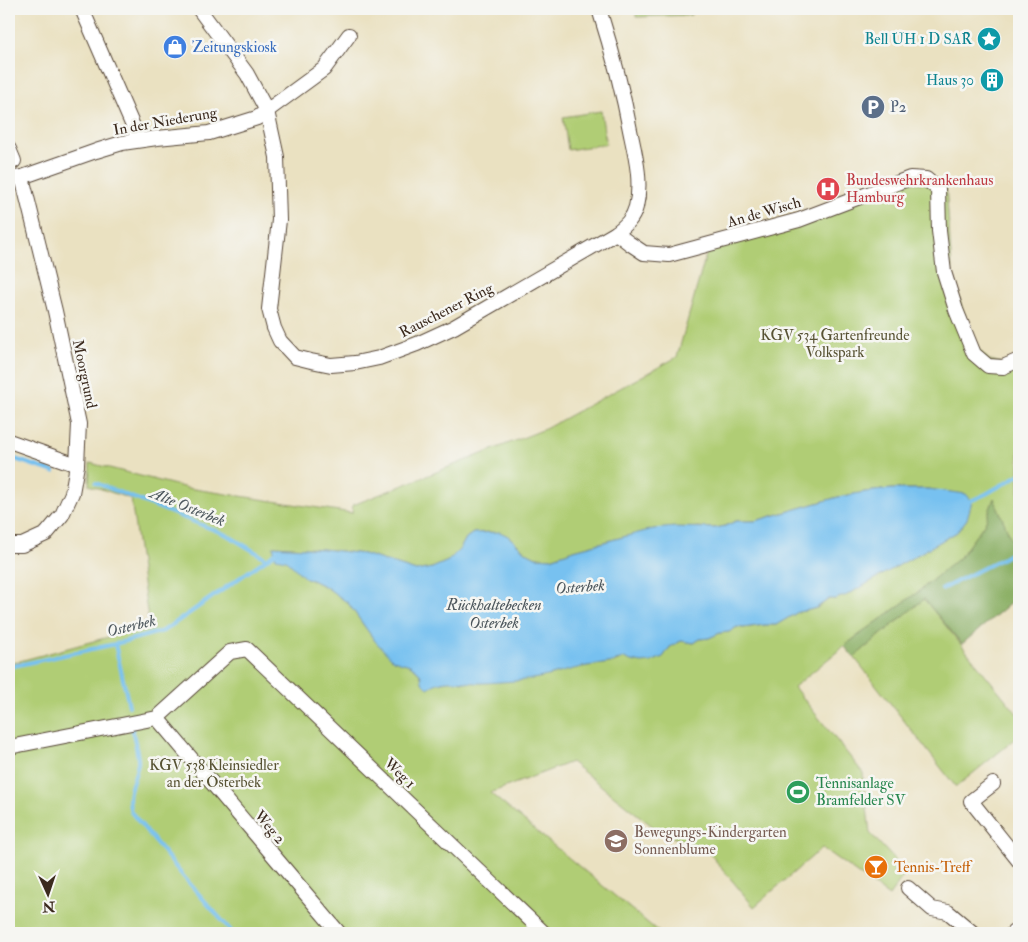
<svg xmlns="http://www.w3.org/2000/svg" width="1028" height="942" viewBox="0 0 1028 942" font-family="'IM FELL Double Pica',serif">
<style>
.green{fill:#b0cd74;stroke:#767c49;fill-rule:evenodd}
.forest{fill:#8cb066;stroke:#646d42}
.water{fill:#77c1f0;stroke:#597687}
.lines{fill:none;stroke-linecap:round;stroke-linejoin:round}
.stream{stroke:#77c1f0;stroke-width:4}
.minor-casing{stroke:#554536;stroke-width:16}
.minor{stroke:#fff;stroke-width:14}
.labels{text-anchor:middle;stroke-width:5;stroke-linejoin:round;paint-order:stroke}
.culture-label{font-size:15px;fill:#0d838f;stroke:#f6f6f2;text-anchor:end}
.shop-label{font-size:15px;fill:#366cbe;stroke:#f6f6f2;text-anchor:start}
.service-label{font-size:15px;fill:#4e5e75;stroke:#f6f6f2;text-anchor:start}
.street-label{font-size:15px;fill:#3b2a1e;stroke:#f6f6f2}
.health-label{font-size:15px;fill:#be3a42;stroke:#f6f6f2;text-anchor:start}
.park-label{font-size:15px;fill:#585334;stroke:#f6f6f2}
.leisure-label{font-size:15px;fill:#27864d;stroke:#f6f6f2;text-anchor:start}
.education-label{font-size:15px;fill:#785e54;stroke:#f6f6f2;text-anchor:start}
.food-label{font-size:15px;fill:#c56008;stroke:#f6f6f2;text-anchor:start}
.water-label{font-size:16px;font-style:italic;fill:#4d575d;stroke:#f6f6f2}
</style>
<rect width="100%" height="100%" fill="#f6f6f2"/>
<filter id="ink" filterUnits="userSpaceOnUse"><feTurbulence type="fractalNoise" baseFrequency=".02" numOctaves="2"/><feDisplacementMap in="SourceGraphic" scale="10" xChannelSelector="R" yChannelSelector="G"/><feConvolveMatrix kernelMatrix="1 2 1 2 8 2 1 2 1" color-interpolation-filters="sRGB"/></filter>
<filter id="wash" filterUnits="userSpaceOnUse"><feTurbulence type="fractalNoise" baseFrequency=".0096" numOctaves="4" result="noise"/><feDisplacementMap in="SourceGraphic" scale="20" xChannelSelector="R" yChannelSelector="G"/><feGaussianBlur stdDeviation="1.12" result="paint"/><feColorMatrix in="noise" values="0 0 0 0 0 0 0 0 0 0 0 0 0 0 0 0 0 1.4 0 .05"/><feComposite in="paint" operator="in"/></filter>
<g filter="url(#wash)">
<rect width="100%" height="100%" fill="#eae1c1"/>
<g class="green">
<polygon points="636,9 691,9 691,15 636,17"/>
<polygon points="601,111 606,144 568,150 563,117"/>
<path d="M 909,182 L 946,185 L 952,271 L 962,308 L 979,350 L 990,361 L 1006,364 L 1019,358 L 1019,545 L 1014,548 L 994,499 L 985,523 L 961,556 L 918,592 L 844,646 L 794,687 L 863,773 L 870,833 L 906,872 L 889,896 L 822,848 L 754,907 L 706,849 L 661,833 L 571,762 L 490,793 L 660,933 L 9,933 L 9,664 L 149,626 L 131,499 L 89,485 L 90,463 L 187,488 L 352,513 L 353,505 L 545,429 L 677,357 L 708,248 ZM 892,489 L 929,489 L 967,519 L 957,532 L 847,595 L 835,599 L 829,599 L 817,608 L 809,610 L 798,612 L 776,625 L 765,625 L 743,628 L 737,627 L 729,632 L 720,633 L 709,638 L 700,639 L 694,643 L 681,641 L 670,647 L 663,657 L 624,658 L 616,662 L 463,682 L 450,680 L 433,684 L 422,682 L 421,676 L 417,670 L 410,665 L 402,662 L 375,641 L 348,603 L 326,587 L 312,580 L 306,579 L 274,546 L 323,549 L 364,554 L 416,571 L 432,568 L 448,561 L 460,549 L 466,538 L 473,533 L 490,532 L 508,536 L 526,552 L 536,557 L 551,558 L 574,550 L 627,536 L 697,527 L 716,528 L 725,526 L 736,521 L 755,521 L 838,497 L 865,492 Z"/>
<polygon points="924,599 1019,716 1019,736 956,787 854,657"/>
</g>
<polygon class="forest" points="994,498 1016,551 1019,549 1019,596 962,644 924,599 854,657 844,646 918,592 961,556 985,523"/>
<path class="water" d="M 892,489 L 929,489 L 966,494 L 972,501 L 967,519 L 957,532 L 847,595 L 835,599 L 829,599 L 816,608 L 809,610 L 798,612 L 776,625 L 764,625 L 743,628 L 737,627 L 729,632 L 720,633 L 709,638 L 700,639 L 694,643 L 681,641 L 670,647 L 663,657 L 651,662 L 642,663 L 631,661 L 624,658 C 612,664 600,664 587,666 C 570,669 555,675 538,678 C 522,681 501,682 484,683 C 463,684 447,675 428,688 L 422,682 L 421,676 L 417,670 L 410,665 L 393,660 L 375,641 L 348,603 L 326,587 L 312,580 L 306,579 L 286,560 L 276,558 L 273,546 L 323,549 L 364,554 L 416,571 L 432,568 L 448,561 L 460,549 L 466,538 L 473,533 L 500,532 L 508,536 L 526,552 L 536,557 L 551,558 L 574,550 L 653,529 L 675,527 L 716,528 L 725,526 L 736,521 L 755,521 L 838,497 L 865,492 Z"/>
<g class="lines">
<g class="stream">
<polyline points="9,457 54,472"/>
<polyline points="96,483 227,535 267,559"/>
<polyline points="968,502 986,494 1019,475"/>
<polyline points="942,589 1003,558 1019,548"/>
<polyline points="115,644 129,706"/>
<polyline points="9,667 115,644 163,631 191,612 275,553 278,553"/>
<path d="M 132,727 C 133,736 139,755 138,763 C 135,781 125,792 131,812 L 183,876 L 233,933"/>
</g>
</g>
</g>
<g filter="url(#ink)">
<g class="lines">
<g class="minor-casing">
<g id="minor">
<polyline points="82,9 139,140"/>
<path d="M 199,9 L 247,74 L 267,111 L 277,157 L 279,220 L 269,309 L 274,328 L 280,341 L 295,357 L 311,361 L 331,365 L 355,363 L 379,358 L 417,344 L 454,327 L 616,233 C 625,226 633,219 636,207 C 642,183 636,158 631,135 C 623,92 612,50 599,9"/>
<polyline points="9,149 14,161"/>
<polyline points="9,179 22,177 96,151 122,143 157,138 209,133 257,118 324,69 349,35"/>
<polyline points="616,233 629,243 644,253 669,255 799,220 910,178 926,179 938,189 939,231 944,272 956,310 974,354 988,366 1003,367 1019,360"/>
<polyline points="9,441 77,465"/>
<polyline points="9,545 22,545 46,534 62,515 72,493 77,465 79,424 55,311 22,177"/>
<polyline points="157,718 339,933"/>
<polyline points="9,747 157,718 230,652 247,649 544,933"/>
<polyline points="993,784 971,801 1019,861"/>
<polyline points="908,888 932,909 948,912 973,933"/>
<polyline points="1013,933 1019,928"/>
</g>
</g>
<use href="#minor" class="minor"/>
</g>
</g>
<defs>
<g id="sight-disc" transform="scale(1.25)"><circle r="9.5" fill="#0f9aa8" stroke="#f6f6f2"/><path d="M0-6L1.8-2.2L6-1.7L2.9 1.2L3.7 5.4L0 3.3L-3.7 5.4L-2.9 1.2L-6-1.7L-1.8-2.2Z" fill="#fff"/></g>
<g id="shop-disc" transform="scale(1.25)"><circle r="9.5" fill="#3f7fe0" stroke="#f6f6f2"/><path d="M-5-2.5h2.3a2.7 3.5 0 0 1 5.4 0H5L5.5 6h-11ZM-1.5-2.5h3a1.5 2.3 0 0 0-3 0Z" fill="#fff"/></g>
<g id="building-disc" transform="scale(1.25)"><circle r="9.5" fill="#0f9aa8" stroke="#f6f6f2"/><path d="M-4-6H4V6H1V3H-1V6H-4ZM-2.5-4.3h1.7v1.8h-1.7ZM.8-4.3h1.7v1.8H.8ZM-2.5-1h1.7V.8h-1.7ZM.8-1h1.7V.8H.8Z" fill="#fff"/></g>
<g id="parking-disc" transform="scale(1.25)"><circle r="9.5" fill="#5c6f8a" stroke="#f6f6f2"/><path d="M-3.5-5.5H1a3.5 3.5 0 0 1 0 7H-1V5.5H-3.5ZM-1-3.4V-.6H.8a1.4 1.4 0 0 0 0-2.8Z" fill="#fff"/></g>
<g id="hospital-disc" transform="scale(1.25)"><circle r="9.5" fill="#e0444e" stroke="#f6f6f2"/><path d="M-5-5h3v3.5h4V-5h3V5h-3V1.5h-4V5h-3Z" fill="#fff"/></g>
<g id="stadium-disc" transform="scale(1.25)"><circle r="9.5" fill="#2e9e5b" stroke="#f6f6f2"/><path d="M0-5a6.5 5 0 1 0 0 10a6.5 5 0 1 0 0-10ZM-3.5-1.8h7v3.6h-7Z" fill="#fff"/></g>
<g id="school-disc" transform="scale(1.25)"><circle r="9.5" fill="#8d6e63" stroke="#f6f6f2"/><path d="M0-5L7-2L0 1L-7-2ZM-4 1L0 2.5L4 1V4Q0 6-4 4Z" fill="#fff"/></g>
<g id="bar-disc" transform="scale(1.25)"><circle r="9.5" fill="#e8710a" stroke="#f6f6f2"/><path d="M-6-5H6L.8 .8V4.5H3.5V6h-7V4.5H-.8V.8Z" fill="#fff"/></g>
</defs>
<g fill-rule="evenodd">
<use href="#sight-disc" x="989" y="39"/>
<use href="#shop-disc" x="175" y="47"/>
<use href="#building-disc" x="992" y="80"/>
<use href="#parking-disc" x="873" y="107"/>
<use href="#hospital-disc" x="828" y="189"/>
<use href="#stadium-disc" x="798" y="792"/>
<use href="#school-disc" x="616" y="841"/>
<use href="#bar-disc" x="876" y="867"/>
</g>
<g class="labels">
<g class="culture-label">
<text x="972" y="44">Bell UH 1 D SAR</text>
<text x="974" y="85">Haus 30</text>
</g>
<g class="shop-label">
<text x="192" y="52">Zeitungskiosk</text>
</g>
<g class="service-label">
<text x="890" y="112">P2</text>
</g>
<g class="street-label">
<text transform="translate(165 121) rotate(-10)" y="5">In der Niederung</text>
<text transform="translate(764 212) rotate(-16)" y="5">An de Wisch</text>
<text transform="translate(446 310) rotate(-27)" y="5">Rauschener Ring</text>
<text transform="translate(85 374) rotate(78)" y="5">Moorgrund</text>
<text transform="translate(400 773) rotate(44)" y="5">Weg 1</text>
<text transform="translate(270 827) rotate(50)" y="5">Weg 2</text>
</g>
<g class="health-label">
<text x="846" y="185">Bundeswehrkrankenhaus<tspan x="846" dy="17">Hamburg</tspan></text>
</g>
<g class="park-label">
<text x="835" y="340">KGV 534 Gartenfreunde<tspan x="835" dy="17">Volkspark</tspan></text>
<text x="214" y="770">KGV 538 Kleinsiedler<tspan x="214" dy="17">an der Osterbek</tspan></text>
</g>
<g class="leisure-label">
<text x="816" y="788">Tennisanlage<tspan x="816" dy="17">Bramfelder SV</tspan></text>
</g>
<g class="education-label">
<text x="634" y="837">Bewegungs-Kindergarten<tspan x="634" dy="17">Sonnenblume</tspan></text>
</g>
<g class="food-label">
<text x="894" y="872">Tennis-Treff</text>
</g>
<g class="water-label">
<text transform="translate(188 506) rotate(22)" y="6">Alte Osterbek</text>
<text transform="translate(580 586) rotate(-4)" y="6">Osterbek</text>
<text x="494" y="610">Rückhaltebecken<tspan x="494" dy="18">Osterbek</tspan></text>
<text transform="translate(131 625) rotate(-14)" y="6">Osterbek</text>
</g>
</g>
<rect width="1028" height="942" fill="none" stroke="#f6f6f2" stroke-width="30"/>
<g transform="translate(48 894) rotate(177)" stroke="#f6f6f2" stroke-width="4" paint-order="stroke">
<path d="M0-4L9 19L0 12L-9 19Z" fill="#3b2a1e"/>
<text y="-8" font-size="14" font-weight="bold" text-anchor="middle" fill="#3b2a1e">N</text>
</g>
</svg>
